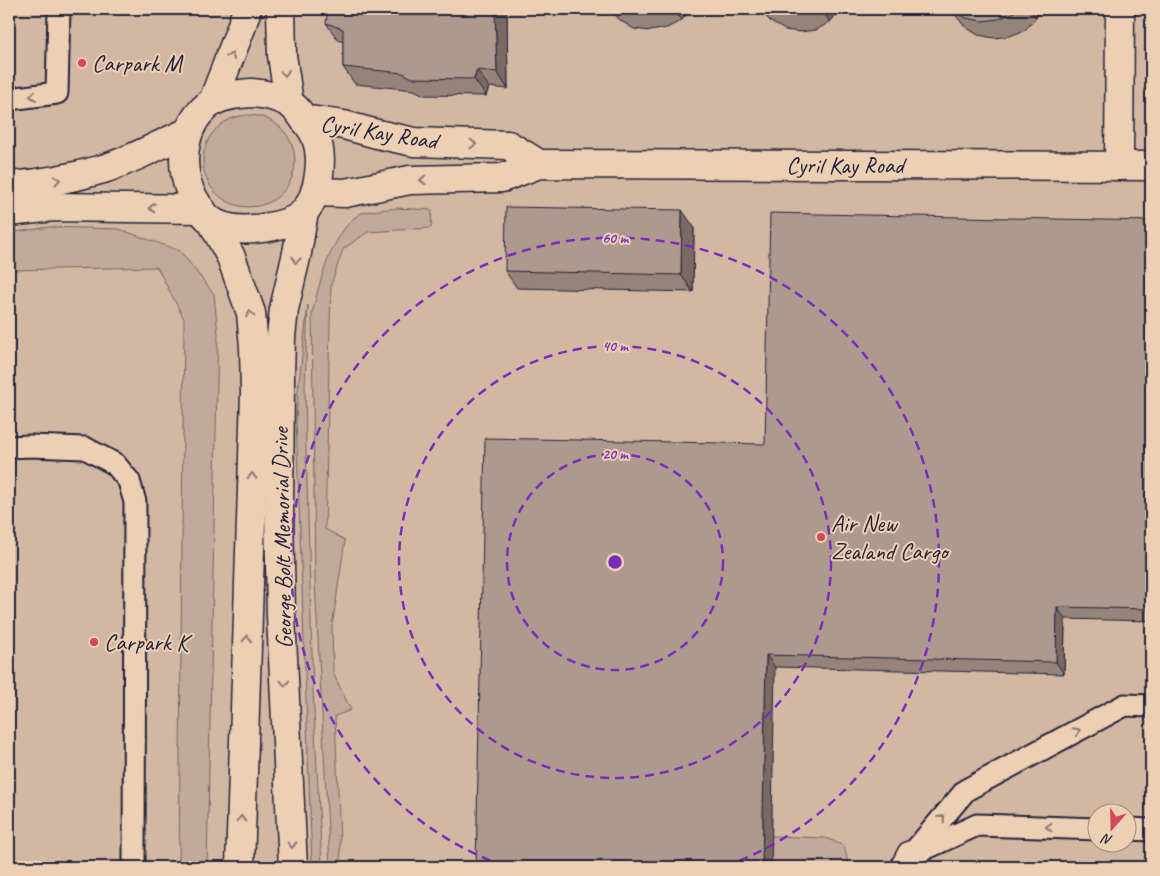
<svg xmlns="http://www.w3.org/2000/svg" width="1160" height="876" viewBox="0 0 1160 876" font-family="Caveat,sans-serif">
<style>
.built{fill:#d2b7a3;fill-rule:evenodd}
.green{fill:#c1aa99;stroke:#72666a}
.lines{fill:none;stroke-linecap:round;stroke-linejoin:round}
.lane-casing{stroke:#22223b;stroke-width:25}
.street-casing{stroke:#22223b;stroke-width:31}
.secondary-casing{stroke:#22223b;stroke-width:31}
.lane{stroke:#edcfb3;stroke-width:21}
.street{stroke:#edcfb3;stroke-width:28}
.secondary{stroke:#edcfb3;stroke-width:28}
.wall{fill:#96847a;stroke:#22223b}
.shaded-wall{fill:#7a6b63;stroke:#22223b}
.building{fill:#ae998e;stroke:#22223b}
.oneway{stroke:#887877}
.ring{fill:none;stroke:#7b2cbf;stroke-width:2.5;stroke-dasharray:9 6}
.poi-dot{fill:#d1495b;stroke:#edcfb3;stroke-width:2}
.labels{text-anchor:middle;stroke-width:4;stroke-linejoin:round;paint-order:stroke}
.poi-label{font-size:24px;fill:#22223b;stroke:#edcfb3;text-anchor:start}
.street-label{font-size:24px;fill:#22223b;stroke:#edcfb3}
.centre{fill:#7b2cbf;stroke:#edcfb3;stroke-width:2.5}
.ring-label{font-size:15px;text-anchor:middle;font-weight:bold;fill:#7b2cbf;stroke:#edcfb3;stroke-width:4;stroke-linejoin:round;paint-order:stroke}
</style>
<rect width="100%" height="100%" fill="#e1c4ac"/>
<filter id="ink" filterUnits="userSpaceOnUse"><feTurbulence type="fractalNoise" baseFrequency=".02" numOctaves="2"/><feDisplacementMap in="SourceGraphic" scale="10" xChannelSelector="R" yChannelSelector="G"/><feConvolveMatrix kernelMatrix="1 2 1 2 8 2 1 2 1" color-interpolation-filters="sRGB"/></filter>
<g filter="url(#ink)">
<path class="built" d="M 9,9 L 1151,9 L 1151,867 L 9,867 ZM 1098,814 L 1128,814 L 1128,844 L 1098,844 Z"/>
<g class="green">
<polygon points="1147,9 1151,9 1151,102 1146,102"/>
<circle cx="249" cy="161" r="46"/>
<path d="M 397,208 L 432,210 L 431,228 L 368,232 L 343,249 L 331,285 L 325,529 L 345,540 L 332,627 L 333,673 L 351,710 L 335,716 L 341,867 L 330,867 L 315,582 L 312,314 C 319,283 332,233 359,214 C 365,211 389,209 397,208 Z"/>
<polygon points="49,227 119,229 180,251 214,294 218,334 207,867 179,867 184,319 157,267 9,270 9,233"/>
<polygon points="308,305 305,387 306,447 313,691 322,867 312,867 296,419 298,391"/>
<polygon points="771,836 826,838 844,846 848,863 847,867 771,867"/>
</g>
<g class="lines">
<g class="lane-casing">
<g id="lane">
<polyline points="9,99 57,93 59,9"/>
<polyline points="9,447 30,446 85,448 115,464 129,481 135,502 134,867"/>
<polyline points="1128,829 1151,830"/>
<polyline points="916,853 977,825 1098,829"/>
<polyline points="911,855 966,790 1125,705 1151,706"/>
</g>
</g>
<g class="street-casing">
<g id="street">
<polyline points="304,119 344,125 377,134 414,142 508,145 539,164"/>
<polyline points="1119,166 1120,9"/>
<path d="M 9,186 C 41,184 72,178 103,169 C 132,160 160,144 188,132"/>
<polyline points="315,192 345,193 410,180 502,178 539,164 1151,166"/>
<polyline points="9,212 53,207 201,209"/>
<polyline points="905,867 911,855"/>
</g>
</g>
<g class="secondary-casing">
<g id="secondary">
<polyline points="281,9 282,55 289,103"/>
<path d="M 252,93 C 265,94 277,96 289,103 C 295,107 300,113 304,119 C 309,125 314,131 316,138 C 324,159 319,194 305,211 C 292,227 248,232 229,228 C 212,224 206,218 197,204 C 195,200 191,195 190,191 C 178,160 184,121 212,102 C 224,95 239,94 252,93 Z"/>
<polyline points="213,101 241,28 247,9"/>
<polyline points="212,222 231,257 251,313 254,347 255,394 240,867"/>
<polyline points="293,867 281,616 279,509 280,377 281,337 284,309 297,253 304,212"/>
</g>
</g>
<use href="#lane" class="lane"/>
<use href="#street" class="street"/>
<use href="#secondary" class="secondary"/>
</g>
<g class="wall">
<polygon points="609,9 691,9 682,20 667,28 650,31 634,29 621,21"/>
<polygon points="759,9 841,9 830,22 816,30 800,32 785,30 771,22"/>
<polygon points="951,9 1041,9 1036,18 1025,30 1010,36 994,38 978,35 964,26"/>
<polygon points="507,13 508,89 489,87 486,96 424,95 414,90 355,84 343,67 343,42 338,40 326,23"/>
<polygon points="1151,221 1151,621 1065,619 1064,674 775,667 476,867 765,444"/>
<polygon points="694,227 693,292 517,288 505,271"/>
</g>
<g class="shaded-wall">
<polygon points="495,9 504,9 507,13 508,89 497,72"/>
<polygon points="673,9 691,9 682,20"/>
<polygon points="821,9 841,9 830,22"/>
<polygon points="1029,9 1041,9 1036,18"/>
<polygon points="477,70 489,87 486,96 474,79"/>
<polygon points="682,210 694,227 693,292 681,275"/>
<polygon points="1057,607 1065,619 1064,674 1056,662"/>
<polygon points="766,655 775,667 771,867 762,867"/>
</g>
<g class="building">
<polygon points="328,9 495,9 497,72 477,70 474,79 412,78 403,73 343,67 343,29 326,23"/>
<polygon points="617,9 660,9 655,11 638,14 622,12"/>
<polygon points="766,9 811,9 804,13 788,15 773,13"/>
<polygon points="952,9 1017,9 1013,13 998,19 982,21 966,18"/>
<polygon points="506,207 682,210 681,275 505,271"/>
<polygon points="770,213 1151,221 1151,609 1057,607 1056,662 766,655 762,867 476,867 485,438 765,444"/>
<polygon points="1099,866 1151,867 1099,867"/>
</g>
<defs><path id="oneway-chevron" d="M-2-3.5L2.5 0L-2 3.5" fill="none" stroke-width="1.6" stroke-linecap="round" stroke-linejoin="round" transform="scale(1.25)"/></defs>
<g class="oneway">
<use href="#oneway-chevron" transform="translate(231 56) rotate(-68)"/>
<use href="#oneway-chevron" transform="translate(285 73) rotate(82)"/>
<use href="#oneway-chevron" transform="translate(33 96) rotate(173)"/>
<use href="#oneway-chevron" transform="translate(473 144) rotate(2)"/>
<use href="#oneway-chevron" transform="translate(57 180) rotate(-11)"/>
<use href="#oneway-chevron" transform="translate(423 180) rotate(178)"/>
<use href="#oneway-chevron" transform="translate(152 208) rotate(-179)"/>
<use href="#oneway-chevron" transform="translate(296 260) rotate(104)"/>
<use href="#oneway-chevron" transform="translate(250 314) rotate(-102)"/>
<use href="#oneway-chevron" transform="translate(252 476) rotate(-88)"/>
<use href="#oneway-chevron" transform="translate(247 639) rotate(-88)"/>
<use href="#oneway-chevron" transform="translate(285 683) rotate(87)"/>
<use href="#oneway-chevron" transform="translate(1077 731) rotate(-28)"/>
<use href="#oneway-chevron" transform="translate(942 818) rotate(-50)"/>
<use href="#oneway-chevron" transform="translate(241 819) rotate(-88)"/>
<use href="#oneway-chevron" transform="translate(1049 827) rotate(-178)"/>
<use href="#oneway-chevron" transform="translate(292 845) rotate(88)"/>
</g>
</g>
<g class="ring">
<circle cx="615" cy="562" r="108"/>
<circle cx="615" cy="562" r="216"/>
<path d="M504 866A324 324 0 1 1 726 866"/>
</g>
<g class="poi-dot">
<circle cx="82" cy="63" r="5"/>
<circle cx="821" cy="537" r="5"/>
<circle cx="94" cy="642" r="5"/>
</g>
<g class="labels">
<g class="poi-label">
<text x="92" y="71">Carpark M</text>
<text x="831" y="531">Air New<tspan x="831" dy="28">Zealand Cargo</tspan></text>
<text x="104" y="650">Carpark K</text>
</g>
<g class="street-label">
<text transform="translate(379 132) rotate(9)" y="8">Cyril Kay Road</text>
<text x="845" y="173">Cyril Kay Road</text>
<text transform="translate(282 538) rotate(-91)" y="8">George Bolt Memorial Drive</text>
</g>
</g>
<circle cx="615" cy="562" r="8" class="centre"/>
<g class="ring-label">
<text x="615" y="243">60 m</text>
<text x="615" y="351">40 m</text>
<text x="615" y="459">20 m</text>
</g>
<rect width="1160" height="876" fill="none" stroke="#edcfb3" stroke-width="30"/>
<rect x="15" y="15" width="1130" height="846" fill="none" stroke="#22223b" stroke-width="2" filter="url(#ink)"/>
<g transform="translate(1112 828) rotate(200)"><circle r="24" fill="#edcfb3" stroke="#9c8a83"/>
<path d="M0-4L9 19L0 12L-9 19Z" fill="#d1495b"/>
<text y="-8" font-size="14" font-weight="bold" text-anchor="middle" fill="#22223b">N</text>
</g>
</svg>
